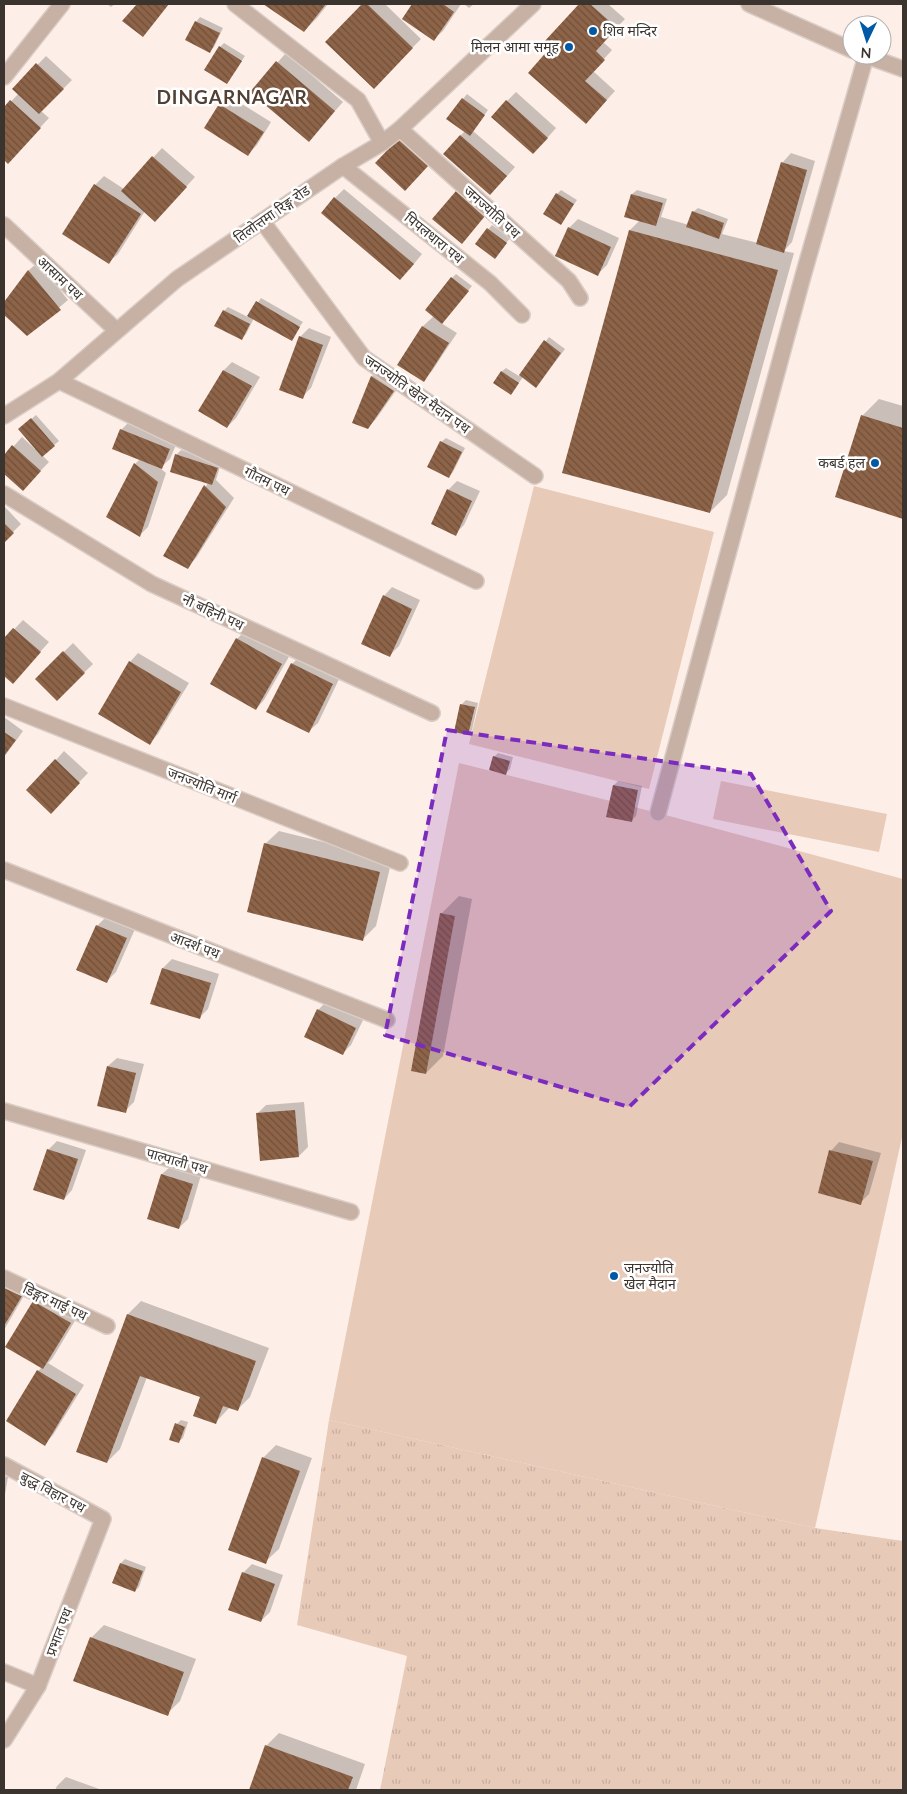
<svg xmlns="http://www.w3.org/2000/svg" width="907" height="1794" viewBox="0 0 907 1794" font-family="Lato,'Noto Sans Devanagari',sans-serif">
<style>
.grass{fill:url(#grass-tufts)}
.pitch{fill:#e8cab9}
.shadow{fill:#0003}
.building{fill:url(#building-back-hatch)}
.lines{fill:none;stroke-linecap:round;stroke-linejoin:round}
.minor-casing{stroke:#dacdc6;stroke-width:18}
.minor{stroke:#c6b1a4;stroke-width:15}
.marked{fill:#7b2cbf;fill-opacity:0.2;stroke:#7b2cbf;stroke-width:4;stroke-dasharray:10 6;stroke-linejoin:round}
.poi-dot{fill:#0059a7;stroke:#fff;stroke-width:2}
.labels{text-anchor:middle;stroke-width:5;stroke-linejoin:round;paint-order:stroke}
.poi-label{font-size:14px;fill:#3b332e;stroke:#fff;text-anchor:start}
.street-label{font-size:14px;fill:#3b332e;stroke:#fff}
.district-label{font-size:19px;font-weight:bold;letter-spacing:1px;fill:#524035;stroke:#fff}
</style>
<defs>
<pattern id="grass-tufts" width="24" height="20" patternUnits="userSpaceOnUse" patternTransform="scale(1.25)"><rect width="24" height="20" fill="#e8cab9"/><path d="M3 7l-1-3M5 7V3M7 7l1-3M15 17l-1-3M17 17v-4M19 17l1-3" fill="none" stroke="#c8ae9f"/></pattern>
<pattern id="building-back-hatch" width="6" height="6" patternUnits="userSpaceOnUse" patternTransform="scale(1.25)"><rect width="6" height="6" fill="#8e6449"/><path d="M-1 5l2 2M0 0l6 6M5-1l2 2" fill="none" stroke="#6f4f3a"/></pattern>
</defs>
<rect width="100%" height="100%" fill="#fdefe7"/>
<polygon class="grass" points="329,1420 815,1528 903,1541 903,1790 380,1790 407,1656 297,1625"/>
<g class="pitch">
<polygon points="534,486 714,532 649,789 469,744"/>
<polygon points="459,763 658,813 903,879 903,1133 815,1528 329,1420"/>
<polygon points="721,781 887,814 879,852 713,819"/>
</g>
<g class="shadow">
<polygon points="107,4 115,4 111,7"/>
<polygon points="266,4 328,4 317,18 304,31"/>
<polygon points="363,4 385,4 421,39 374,87 327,42"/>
<polygon points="413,4 461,4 443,31 434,39 403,18"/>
<polygon points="464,4 474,4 469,8"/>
<polygon points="581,4 608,4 625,19 603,42 612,50 593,71 615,91 594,114 551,49 544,43"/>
<polygon points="200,17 223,28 214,47 210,51 196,22"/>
<polygon points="224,43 245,56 227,83 220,47"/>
<polygon points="286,53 343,102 309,140 252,91"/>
<polygon points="46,56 72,80 41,111 49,118 8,162 4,159 4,109 19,93 14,89"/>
<polygon points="516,92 556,128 542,144 507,101"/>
<polygon points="467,94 488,110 473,131 515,167 499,185 460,136 465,131 448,118"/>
<polygon points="229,96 271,122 257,145 248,154 220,105"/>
<polygon points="162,148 195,177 164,211 145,211 118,254 109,262 64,234 95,185 104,176 124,189"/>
<polygon points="791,153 815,161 792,242 784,251 794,253 727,495 710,512 563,472 630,230 640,220 626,216 632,194 637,190 667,199 661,217 689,225 693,212 698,208 728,219 722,234 758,243 783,162"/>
<polygon points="465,183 493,206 470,233 457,192"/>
<polygon points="344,189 422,254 409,270 335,198"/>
<polygon points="561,190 577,200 561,224 557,194"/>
<polygon points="578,219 619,238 607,265 598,274 569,228"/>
<polygon points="492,225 510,238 499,253 477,243"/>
<polygon points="38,262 68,300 27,335 4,314 4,304 29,270"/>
<polygon points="456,274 472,286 441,323 457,333 432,371 423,380 399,364 423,326 434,316 452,278"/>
<polygon points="261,298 303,322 291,339 254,318 246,334 242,338 224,311 228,307 248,317"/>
<polygon points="309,328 331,337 311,388 302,397 300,337"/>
<polygon points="549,337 565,349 540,382 523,377 511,394 501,372 506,368 519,376"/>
<polygon points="232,362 260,377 236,418 227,427 224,370"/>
<polygon points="381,368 402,382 376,419 367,428 354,423 372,376"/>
<polygon points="879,399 903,406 903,517 837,496 862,416"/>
<polygon points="36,415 59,441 42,455 49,462 23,489 4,472 4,457 22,437 35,449 36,448 20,429"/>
<polygon points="130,421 178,440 170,459 160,468 166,473 148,527 140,535 135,464 140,459 121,430"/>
<polygon points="446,438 465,448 453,472 449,476 441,442"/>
<polygon points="181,450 221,463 216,480 234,498 196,558 187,567 164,556 208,483 176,455"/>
<polygon points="457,481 480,491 464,525 455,534 448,490"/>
<polygon points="4,506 21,524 4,541"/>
<polygon points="392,587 420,600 399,646 390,655 384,596"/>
<polygon points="23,620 49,642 13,682 4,675 4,640"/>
<polygon points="246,630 290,655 264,700 256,709 237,639"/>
<polygon points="73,643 93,664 57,699 36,679"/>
<polygon points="138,653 189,683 158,734 150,743 130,662"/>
<polygon points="301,655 341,675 318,723 309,731 292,664"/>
<polygon points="466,700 478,703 472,730 468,734 461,705"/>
<polygon points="4,717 23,731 4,757"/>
<polygon points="64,751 88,773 59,803 56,760"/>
<polygon points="498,753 513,757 510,769 506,773 494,757"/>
<polygon points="618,781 642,786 636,816 632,820 608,816 614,785"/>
<polygon points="279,831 392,859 376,926 362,940 265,844"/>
<polygon points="459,896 472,899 443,1056 426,1073 442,913"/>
<polygon points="106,917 135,929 116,972 107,981 97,926"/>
<polygon points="172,959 219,974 208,1009 199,1018 152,1003 163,968"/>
<polygon points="327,1001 364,1018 351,1045 342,1054 318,1010"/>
<polygon points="117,1058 144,1064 134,1102 125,1111 108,1066"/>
<polygon points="304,1102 308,1147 299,1156 257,1114 266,1105"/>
<polygon points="57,1141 86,1150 72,1190 64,1199 48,1150"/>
<polygon points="839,1142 881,1153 869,1194 860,1203 831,1151"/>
<polygon points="171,1166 201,1175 188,1219 179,1228 162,1174"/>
<polygon points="4,1272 29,1287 4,1330"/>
<polygon points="42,1293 79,1314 52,1359 48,1363 84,1385 53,1435 44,1444 38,1371 42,1367 34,1302"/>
<polygon points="141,1301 269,1348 250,1397 237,1410 230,1407 215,1423 201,1397 147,1377 120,1449 107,1462 77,1451 128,1314"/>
<polygon points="181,1420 188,1422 183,1438 178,1442 177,1424"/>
<polygon points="276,1445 312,1458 279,1549 265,1562 263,1458"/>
<polygon points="4,1476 8,1477 4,1500"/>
<polygon points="125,1559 146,1567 139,1587 135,1591 121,1563"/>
<polygon points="252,1564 283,1575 270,1612 261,1621 243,1573"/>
<polygon points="104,1625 196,1659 180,1701 167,1714 91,1638"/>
<polygon points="279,1733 365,1764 356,1790 250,1790 266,1746"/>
<polygon points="66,1777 102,1790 55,1790 57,1786"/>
</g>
<g class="building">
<polygon points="137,4 169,4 143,37 122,21"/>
<polygon points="263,4 326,4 304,32"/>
<polygon points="362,4 367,4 413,48 374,89 325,42"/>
<polygon points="412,4 443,4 454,12 434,41 402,19"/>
<polygon points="579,4 590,4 617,28 596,51 605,60 585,81 607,100 586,124 528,73 549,49 543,43"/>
<polygon points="195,21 220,33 210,53 185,40"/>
<polygon points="219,46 242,61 227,84 204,70"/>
<polygon points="276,61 335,111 309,142 250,92"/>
<polygon points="36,63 64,89 39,114 12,89"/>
<polygon points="462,98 485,115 470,136 446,119"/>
<polygon points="10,100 41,128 8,164 4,160 4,107"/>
<polygon points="506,100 548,138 533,154 491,117"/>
<polygon points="219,104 264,132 248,156 204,128"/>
<polygon points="460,135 507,176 490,195 443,154"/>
<polygon points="399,138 429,165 405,191 375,163"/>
<polygon points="152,156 187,187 155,222 121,191"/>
<polygon points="781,162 807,170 784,253 756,244"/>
<polygon points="94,184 141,214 109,264 62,234"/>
<polygon points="456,191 485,216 462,244 432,219"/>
<polygon points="556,193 574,204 561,225 543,214"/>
<polygon points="631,194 663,203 656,226 624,217"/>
<polygon points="334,197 414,264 400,280 321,213"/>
<polygon points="692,211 724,223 719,239 686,227"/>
<polygon points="568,227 611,247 598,276 555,256"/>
<polygon points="487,228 507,243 495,259 475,244"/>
<polygon points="629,230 778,270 710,513 562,473"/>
<polygon points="28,270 61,310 27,336 4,315 4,302"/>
<polygon points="451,277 469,291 442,324 425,310"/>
<polygon points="256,301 300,327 292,341 247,316"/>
<polygon points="223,310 250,324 242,340 214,326"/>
<polygon points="422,326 449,343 424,382 397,365"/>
<polygon points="299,336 323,345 303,399 279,390"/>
<polygon points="544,340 561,353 536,388 519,375"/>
<polygon points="223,370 252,386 227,428 198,411"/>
<polygon points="501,371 519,383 511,395 493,383"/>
<polygon points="371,376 394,391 368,429 352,423"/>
<polygon points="861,415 903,428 903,519 835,497"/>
<polygon points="31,418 55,446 42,457 18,429"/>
<polygon points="120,429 170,449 162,469 112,449"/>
<polygon points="440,441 462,452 449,478 427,467"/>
<polygon points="12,445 41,471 23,491 4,474 4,455"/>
<polygon points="175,454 218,468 212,485 170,472"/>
<polygon points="134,463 158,482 140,537 106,517"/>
<polygon points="204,485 226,507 188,569 163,556"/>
<polygon points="447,489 472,501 456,536 431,524"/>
<polygon points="4,523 14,533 4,543"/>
<polygon points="383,595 412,609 390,657 361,644"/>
<polygon points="13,628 41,652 13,684 4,676 4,638"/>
<polygon points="236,638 282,664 256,710 210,684"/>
<polygon points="63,651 85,673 57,701 35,679"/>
<polygon points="129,661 181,692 150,745 98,714"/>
<polygon points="291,663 333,684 309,733 266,712"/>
<polygon points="460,704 475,707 468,735 454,732"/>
<polygon points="4,732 16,740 4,756"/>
<polygon points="493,756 510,761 506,775 489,770"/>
<polygon points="55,759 80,783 51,814 26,790"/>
<polygon points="613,785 638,790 632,822 606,817"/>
<polygon points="264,843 380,872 363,941 247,912"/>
<polygon points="440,913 455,916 426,1074 411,1071"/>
<polygon points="96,925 127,938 107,983 76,970"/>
<polygon points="162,968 211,983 200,1019 150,1004"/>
<polygon points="317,1009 356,1028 343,1055 304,1037"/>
<polygon points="107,1066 136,1073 126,1113 97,1106"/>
<polygon points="295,1110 299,1157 260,1161 256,1113"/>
<polygon points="47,1149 78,1159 64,1200 33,1190"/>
<polygon points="829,1150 873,1161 861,1205 818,1193"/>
<polygon points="161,1174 193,1184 179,1229 147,1219"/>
<polygon points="4,1286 22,1296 4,1326"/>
<polygon points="33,1301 71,1323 43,1369 5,1347"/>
<polygon points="127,1314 256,1361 238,1411 223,1406 216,1424 193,1416 200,1397 140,1376 107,1463 76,1452"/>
<polygon points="37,1370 76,1394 45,1446 6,1421"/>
<polygon points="175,1423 185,1427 179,1443 169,1440"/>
<polygon points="262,1457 300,1471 266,1564 228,1550"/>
<polygon points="120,1563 143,1571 135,1592 112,1583"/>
<polygon points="242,1572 275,1584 261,1622 228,1610"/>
<polygon points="90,1637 184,1672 168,1716 73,1681"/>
<polygon points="265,1745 353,1777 348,1790 249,1790"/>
</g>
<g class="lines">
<g class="minor-casing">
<g id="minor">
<polyline points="235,4 358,100 382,143"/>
<polyline points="749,4 852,50"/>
<polyline points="864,55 903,69"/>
<polyline points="4,77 62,4"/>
<polyline points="400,129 569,281 580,298"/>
<polyline points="343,166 490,283 522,315"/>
<polyline points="262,221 364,358 535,476"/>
<polyline points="4,225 116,330"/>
<polyline points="59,381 476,581"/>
<polyline points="4,416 59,381 177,279 343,166 382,143 400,129 533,4"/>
<polyline points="4,494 152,584 432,713"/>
<polyline points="4,706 400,863"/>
<polyline points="658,813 803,276 866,56"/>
<polyline points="4,870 387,1020"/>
<polyline points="4,1111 351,1212"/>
<polyline points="4,1278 107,1326"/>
<polyline points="4,1465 103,1519 38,1686 4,1740"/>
<polyline points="4,1672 38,1686"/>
</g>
</g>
<use href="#minor" class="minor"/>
</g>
<path class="marked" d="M 447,730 L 751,774 L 831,911 L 629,1107 L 385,1035 Z"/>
<g class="poi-dot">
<circle cx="593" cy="31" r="5"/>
<circle cx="569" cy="47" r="5"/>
<circle cx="875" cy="463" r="5"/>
<circle cx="614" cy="1276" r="5"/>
</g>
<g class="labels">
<g class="poi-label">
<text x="603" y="36">शिव मन्दिर</text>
<text x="559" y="52" text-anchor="end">मिलन आमा समूह</text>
<text x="865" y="468" text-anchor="end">कबर्ड हल</text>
<text x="624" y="1273">जनज्योति<tspan x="624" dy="16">खेल मैदान</tspan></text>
</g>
<g class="street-label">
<text transform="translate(492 212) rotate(42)" y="5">जनज्योति पथ</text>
<text transform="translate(272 214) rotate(-35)" y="5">तिलोत्तमा रिङ्ग रोड</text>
<text transform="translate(434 238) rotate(39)" y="5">पिपलधारा पथ</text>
<text transform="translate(60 278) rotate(43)" y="5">आसाम पथ</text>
<text transform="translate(417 394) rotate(35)" y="5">जनज्योति खेल मैदान पथ</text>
<text transform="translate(267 481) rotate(26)" y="5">गौतम पथ</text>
<text transform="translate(213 612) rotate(25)" y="5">नौ बहिनी पथ</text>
<text transform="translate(202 785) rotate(22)" y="5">जनज्योति मार्ग</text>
<text transform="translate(195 945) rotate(21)" y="5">आदर्श पथ</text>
<text transform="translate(177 1161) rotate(16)" y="5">पाल्पाली पथ</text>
<text transform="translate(55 1302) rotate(25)" y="5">डिङ्गर माई पथ</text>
<text transform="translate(53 1492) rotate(28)" y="5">बुद्ध विहार पथ</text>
<text transform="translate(59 1632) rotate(-69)" y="5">प्रभात पथ</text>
</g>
<g class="district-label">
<text x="232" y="104">DINGARNAGAR</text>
</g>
</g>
<rect width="907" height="1794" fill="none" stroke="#3b332e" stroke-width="10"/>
<g transform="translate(867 40) rotate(184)"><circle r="24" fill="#ffffff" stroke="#b1adab"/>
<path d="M0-4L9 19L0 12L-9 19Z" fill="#0059a7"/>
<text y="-8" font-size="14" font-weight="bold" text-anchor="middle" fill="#3b332e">N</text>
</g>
</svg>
